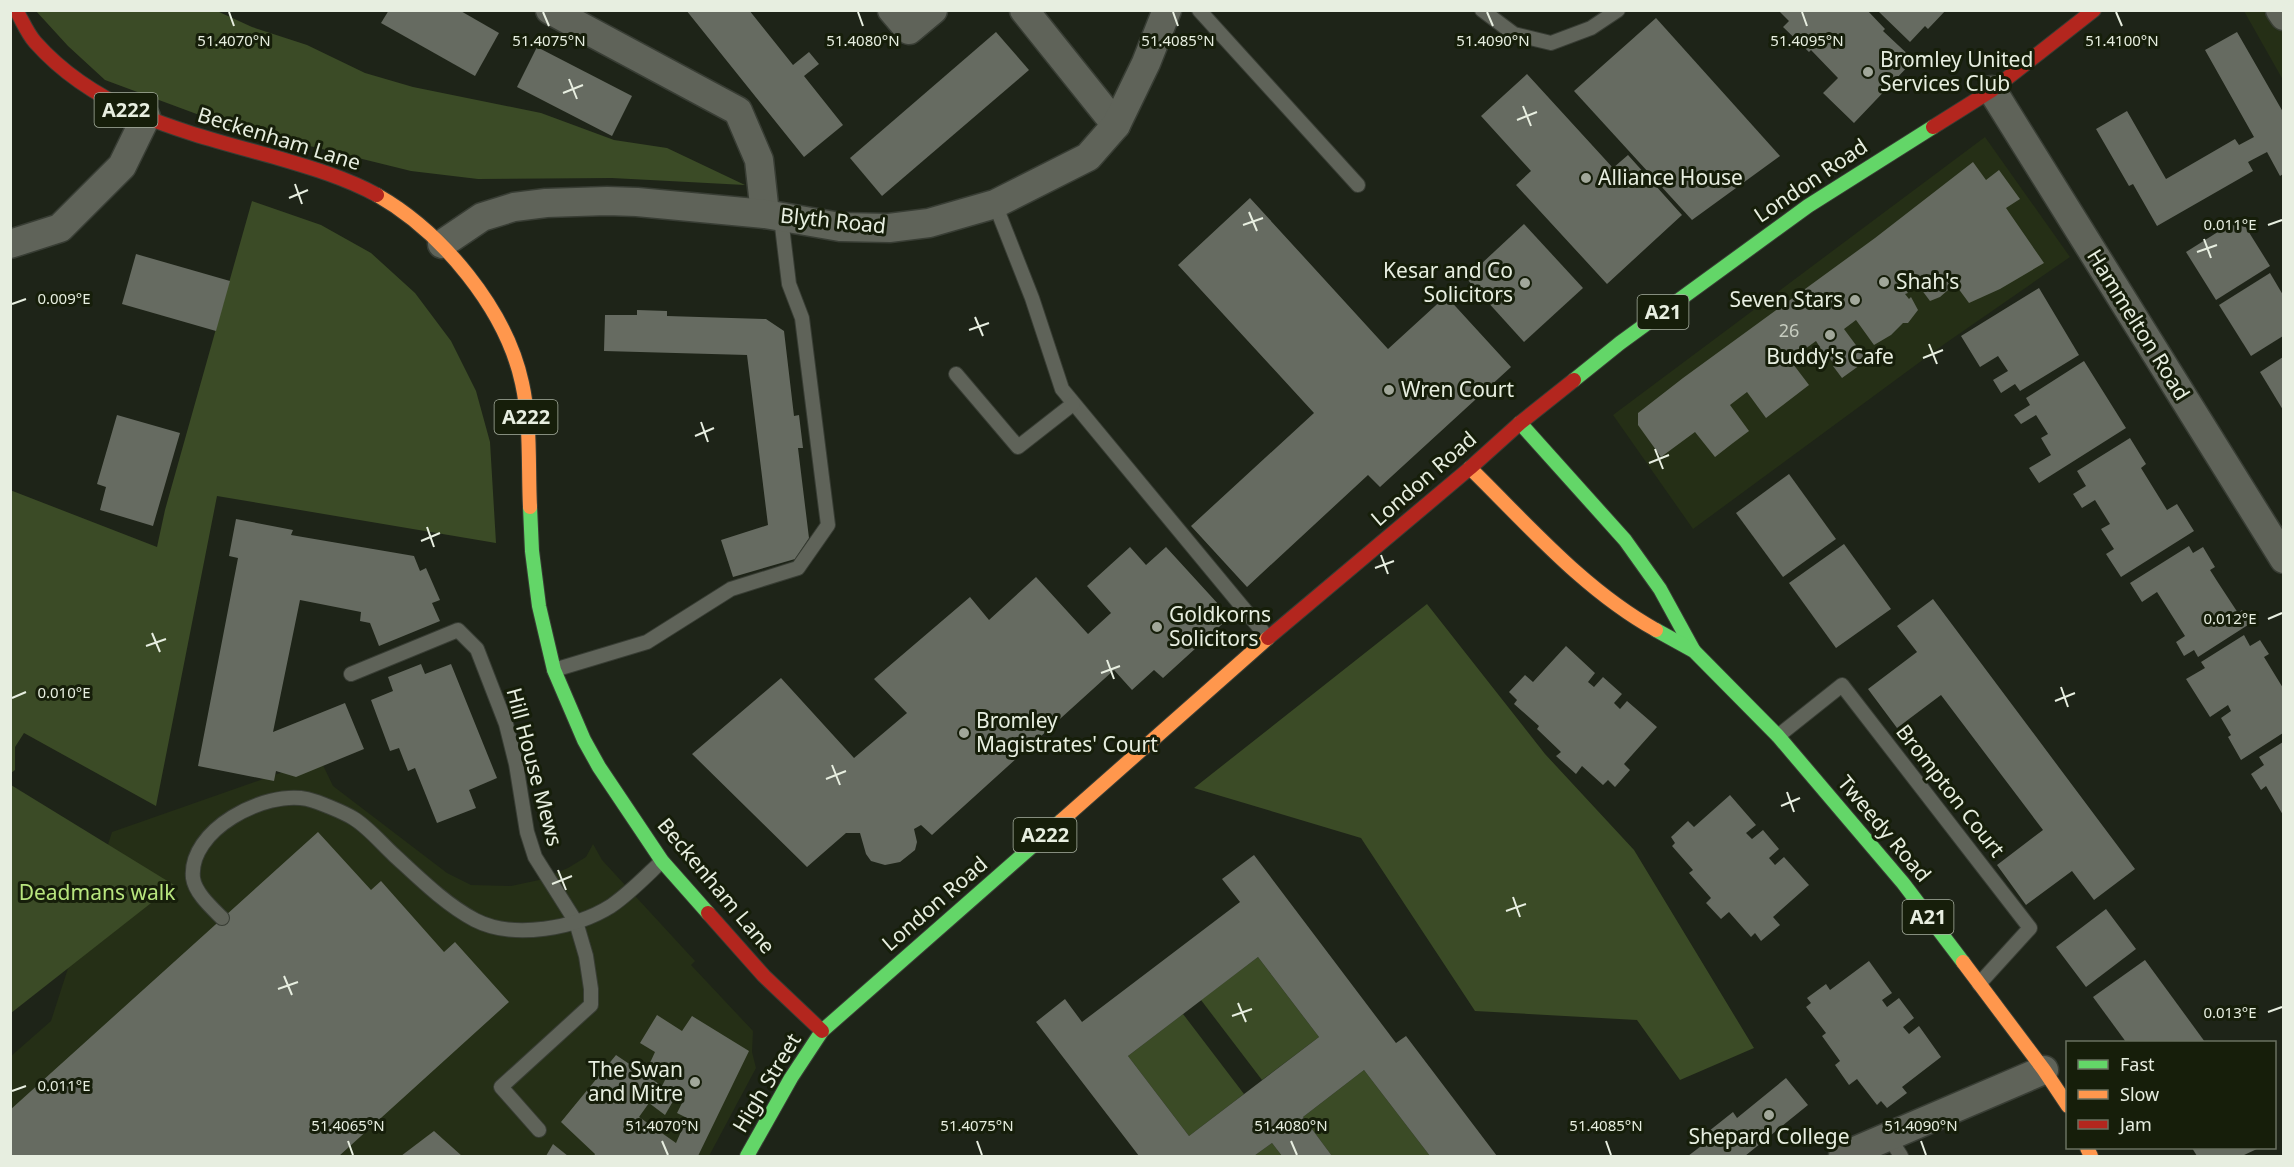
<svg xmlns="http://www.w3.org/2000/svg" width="2294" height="1167" viewBox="0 0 2294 1167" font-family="'Noto Sans',sans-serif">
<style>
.built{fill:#252f16}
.green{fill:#3b4b26}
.building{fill:#666b61;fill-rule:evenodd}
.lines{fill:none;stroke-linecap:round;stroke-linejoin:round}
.lane-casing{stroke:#383d34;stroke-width:16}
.street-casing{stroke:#383d34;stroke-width:31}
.fast-casing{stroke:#383d34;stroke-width:16}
.slow-casing{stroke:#383d34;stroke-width:16}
.jam-casing{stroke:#383d34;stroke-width:16}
.lane{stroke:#5f6359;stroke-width:14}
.street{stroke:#5f6359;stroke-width:28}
.fast{stroke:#63d668;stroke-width:14}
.slow{stroke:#ff974d;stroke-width:14}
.jam{stroke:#b3261e;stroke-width:14}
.ticks{fill:none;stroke:#e7eee0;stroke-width:2}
.poi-dot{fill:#a1a79a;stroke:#161e0a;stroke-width:2}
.labels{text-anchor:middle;stroke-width:6;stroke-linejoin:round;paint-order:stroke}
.number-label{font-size:18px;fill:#c7cdc0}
.shield{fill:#161e0a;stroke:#a8b0a0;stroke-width:1.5}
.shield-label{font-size:20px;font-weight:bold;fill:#e7eee0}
.poi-label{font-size:21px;fill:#e7eee0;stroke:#161e0a;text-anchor:start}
.street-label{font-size:21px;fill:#e7eee0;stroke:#161e0a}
.park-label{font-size:21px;fill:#b8e57e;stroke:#161e0a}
.ticks-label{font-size:15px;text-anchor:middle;fill:#e7eee0;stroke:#161e0a;stroke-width:6;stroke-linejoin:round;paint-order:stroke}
</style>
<rect width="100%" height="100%" fill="#1e2418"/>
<g class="built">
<polygon points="2244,11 2283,11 2283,80"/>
<polygon points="1985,137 2070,257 1943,345 1693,529 1613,415"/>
<polygon points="320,759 333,786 447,873 471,885 511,886 539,880 568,868 586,857 593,844 602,860 695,961 691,965 753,1031 752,1052 756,1068 709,1156 11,1156 10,1057 51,1021 112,832"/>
</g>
<g class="green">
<polygon points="36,11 217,11 252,27 307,45 365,73 413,87 541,113 614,140 667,148 745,185 612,178 478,179 411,171 229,126 105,80 68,46"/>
<polygon points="252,201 321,225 371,253 415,293 451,341 476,391 490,442 496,543 217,496 156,806 24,733 15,747 15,770 11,773 10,490 157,547 165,510"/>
<polygon points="1427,604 1545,754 1634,850 1754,1048 1680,1080 1637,1020 1475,1011 1361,838 1194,788"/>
<polygon points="11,785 174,885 11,1013 10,1013"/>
<polygon points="1258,957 1319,1037 1262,1080 1201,1000"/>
<polygon points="1183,1014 1244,1094 1189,1136 1128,1056"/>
<polygon points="1364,1070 1430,1156 1332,1156 1303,1117"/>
<polygon points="1272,1143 1282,1156 1254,1156"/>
</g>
<g class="building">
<polygon points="389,10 459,10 499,33 475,76 381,23"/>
<polygon points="686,10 749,10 793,65 809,52 819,64 804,76 843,125 804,157"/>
<polygon points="1778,10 1867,10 1885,29 1883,31 1914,60 1854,123 1823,93 1838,78 1811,50 1809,52 1783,27 1789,21"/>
<polygon points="1877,10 1946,10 1928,29 1925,26 1910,42"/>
<polygon points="1656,18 1780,156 1692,220 1574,91"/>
<polygon points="996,32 1029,70 882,196 850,158"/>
<polygon points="2237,32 2283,112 2283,174 2280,176 2267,152 2248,162 2253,171 2157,226 2133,184 2129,186 2096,129 2127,111 2166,179 2235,139 2239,145 2254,137 2205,50"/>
<polygon points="537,47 632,96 612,136 517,87"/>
<polygon points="1527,74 1613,168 1628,155 1682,215 1607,284 1516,185 1531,171 1481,116"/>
<polygon points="1973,162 1986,180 1999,170 2020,199 2006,208 2044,263 2000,289 1969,303 1955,284 1940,297 1930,301 1912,277 1901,284 1908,293 1905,294 1909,299 1911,297 1918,310 1908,323 1903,323 1891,335 1874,345 1856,320 1844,329 1867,360 1842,378 1833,366 1835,365 1828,356 1826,357 1816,341 1790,360 1809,385 1783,405 1766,418 1747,392 1730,405 1749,431 1733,443 1715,457 1695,432 1661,457 1638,425 1638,413 1683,378 1875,238"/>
<polygon points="1250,198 1388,349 1446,296 1511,367 1380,487 1368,475 1247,587 1191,526 1314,413 1178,265"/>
<polygon points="2240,218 2270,266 2216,300 2186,252"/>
<polygon points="1524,224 1583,288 1524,342 1466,278"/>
<polygon points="136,254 230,281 216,331 122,304"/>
<polygon points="2270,273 2283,295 2283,336 2251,356 2219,305"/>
<polygon points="2039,288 2079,355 2020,391 2015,384 2001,393 1993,380 2008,371 1998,356 1980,367 1961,336"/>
<polygon points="637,310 667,311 667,316 766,319 784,331 794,416 799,415 803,448 798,448 809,538 795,559 733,577 721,540 768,525 747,355 604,351 605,315 637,315"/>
<polygon points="2283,357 2283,410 2260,372"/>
<polygon points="2084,361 2126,428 2039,483 2029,468 2051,455 2041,438 2048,434 2036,415 2021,424 2014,415 2030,405 2026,398"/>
<polygon points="117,415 180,433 153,526 100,510 106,487 97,484"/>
<polygon points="2130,438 2146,464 2141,468 2167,510 2177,504 2194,531 2121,577 2106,554 2114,549 2101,529 2110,524 2095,500 2082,508 2073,494 2086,486 2077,471"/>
<polygon points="1789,474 1836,539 1783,577 1736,513"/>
<polygon points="236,519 293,530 291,535 414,556 420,571 426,568 440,600 432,603 440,621 379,646 370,623 360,621 361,612 300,600 273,732 345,703 364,749 296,777 276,771 274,781 198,766 238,558 229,556"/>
<polygon points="1844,544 1891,609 1836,648 1789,583"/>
<polygon points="2189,546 2193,553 2203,547 2215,567 2210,570 2217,581 2238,613 2242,610 2251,623 2198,657 2194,650 2184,656 2176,642 2185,636 2157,592 2142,602 2130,583"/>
<polygon points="1130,547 1146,565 1166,547 1230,617 1163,678 1154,670 1132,690 1114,670 932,835 921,825 914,829 917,842 915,850 900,862 885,865 871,861 866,854 860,833 846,833 807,867 692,754 781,678 854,758 907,713 874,679 970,597 989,620 1036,577 1088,634 1111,613 1087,586"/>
<polygon points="1933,599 2135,869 2094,900 2072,871 2026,905 1997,865 2043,830 1941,695 1897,728 1868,689 1917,652 1897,626"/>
<polygon points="2244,635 2250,646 2260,640 2269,654 2264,657 2283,688 2283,733 2241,760 2228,737 2231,735 2221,718 2231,711 2228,705 2210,717 2186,679 2205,668 2201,662"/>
<polygon points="1566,646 1595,673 1588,682 1594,687 1603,677 1622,694 1614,703 1620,709 1627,701 1657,727 1624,764 1630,770 1615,787 1608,780 1603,785 1582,766 1576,774 1556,756 1561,752 1537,729 1539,726 1514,704 1517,700 1509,692 1525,675 1533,682"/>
<polygon points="421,664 425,674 451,664 497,778 469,790 476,808 437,823 415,768 408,771 399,748 390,751 371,700 393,691 388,677"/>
<polygon points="2283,742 2283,815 2266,786 2261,790 2251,774 2264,765 2259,757"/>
<polygon points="1730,795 1756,825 1746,833 1752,839 1763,830 1779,849 1769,858 1775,865 1784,857 1809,885 1773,917 1780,925 1761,941 1755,933 1751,937 1729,912 1721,919 1706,903 1711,898 1689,873 1693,870 1672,846 1675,843 1671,837 1688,821 1694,827"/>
<polygon points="318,832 371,890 381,881 444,952 455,942 509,1002 339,1156 10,1156 10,1110"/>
<path d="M 1254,855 L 1396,1043 L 1406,1036 L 1497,1156 L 1430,1156 L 1364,1070 L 1303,1117 L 1332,1156 L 1282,1156 L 1272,1143 L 1254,1156 L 1139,1156 L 1036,1022 L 1065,999 L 1082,1022 L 1240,902 L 1222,879 ZM 1258,957 L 1319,1037 L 1189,1136 L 1128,1056 Z"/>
<polygon points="2106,909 2136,949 2086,987 2056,947"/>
<polygon points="2145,960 2205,1042 2126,1042 2093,997"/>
<polygon points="1869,961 1892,993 1882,1000 1887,1007 1899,998 1914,1018 1903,1027 1909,1034 1919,1026 1941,1057 1902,1087 1907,1093 1887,1108 1881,1101 1877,1105 1857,1079 1849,1085 1835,1065 1840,1061 1822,1036 1826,1033 1806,1007 1811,1003 1807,998 1826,984 1830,990"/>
<path d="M 657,1015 L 682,1031 L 692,1016 L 749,1051 L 698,1156 L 594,1156 L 595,1154 L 561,1122 L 616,1055 L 662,1086 L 666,1078 L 649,1065 L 655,1052 L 640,1043 ZM 676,1096 L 684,1099 L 677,1113 L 687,1118 L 676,1143 L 639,1117 L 649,1103 L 665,1115 Z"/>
<polygon points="1786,1078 1808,1105 1745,1156 1688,1156 1709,1140 1704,1135 1733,1112 1737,1118"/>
<polygon points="434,1131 462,1156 401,1156"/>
<polygon points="553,1144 568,1156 546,1156"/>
<polygon points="2192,1148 2259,1148 2242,1156 2197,1156"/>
</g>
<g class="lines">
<g class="lane-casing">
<g id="lane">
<polyline points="1199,10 1358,185"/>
<polyline points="1482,10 1514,34 1551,43 1591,28 1618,10"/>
<polyline points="995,204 1032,298 1062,389 1268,638"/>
<polyline points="956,374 1018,447 1073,404"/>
<polyline points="554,670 647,642 731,589 798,568 828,525 802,318 789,284 781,218"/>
<polyline points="351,674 458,630 477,649 506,724 516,764 527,832 535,857 576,922 586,956 591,989 591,1005 501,1087 539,1130"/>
<polyline points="1778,736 1842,685 2030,928 1979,984"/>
<path d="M 222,918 C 212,908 195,893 193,878 C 188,830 265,790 307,799 C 319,802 343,812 353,818 C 368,827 381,843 394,855 C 419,878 445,904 475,920 C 514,940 576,928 611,906 C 630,893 646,876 662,861"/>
<polyline points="1889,1137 1901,1156"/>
</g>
</g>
<g class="street-casing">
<g id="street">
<polyline points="550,10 738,111 759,160 765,214"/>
<polyline points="892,10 909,30 933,10"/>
<polyline points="1024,10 1116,125"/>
<polyline points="2280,10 2284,16"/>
<polyline points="1992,90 2284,559"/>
<polyline points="10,244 60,228 122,166 146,117"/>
<polyline points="442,244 482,217 514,207 546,203 607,201 637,202 765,214 840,227 889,228 929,223 995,204 1088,157 1116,125 1146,63 1167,10"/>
<polyline points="1843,1156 2044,1070"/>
</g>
</g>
<g class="fast-casing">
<g id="fast">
<polyline points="1574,380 1620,343 1808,206 1933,127"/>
<polyline points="1520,423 1625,540 1660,589 1694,651"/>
<polyline points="530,507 532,551 539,606 554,670 584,740 599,767 662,861 708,913"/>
<polyline points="1656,630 1694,651 1778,736 1903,883 1963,962"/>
<polyline points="747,1156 791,1078 822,1031 1061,821"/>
</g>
</g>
<g class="slow-casing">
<g id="slow">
<path d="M 377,195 C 442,232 506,309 522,383 C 531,423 528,466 530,507"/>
<path d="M 1470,468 C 1528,525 1584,590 1656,630"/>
<polyline points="1061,821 1268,638"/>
<polyline points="1963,962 2044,1070 2068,1106"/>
<polyline points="2087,1148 2091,1156"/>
</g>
</g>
<g class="jam-casing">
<g id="jam">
<path d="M 16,10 C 22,20 27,33 35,42 C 99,114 189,133 278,158 C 312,168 346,178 377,195"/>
<polyline points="1933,127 1992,90 2094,10"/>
<polyline points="1268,638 1470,468 1520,423 1574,380"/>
<polyline points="708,913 764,976 822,1031"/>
</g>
</g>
<use href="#lane" class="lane"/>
<use href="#street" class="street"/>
<use href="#fast" class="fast"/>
<use href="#slow" class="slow"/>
<use href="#jam" class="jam"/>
</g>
<path class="ticks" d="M 229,12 L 234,26M 543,12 L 549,26M 858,12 L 863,26M 1173,12 L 1178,26M 1487,12 L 1493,26M 1802,12 L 1807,26M 2116,12 L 2122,26M 569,79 L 577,99M 563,93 L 583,85M 1523,106 L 1531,126M 1517,120 L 1537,112M 295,184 L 302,204M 289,198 L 308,190M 1249,212 L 1257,231M 1243,225 L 1263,218M 2268,225 L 2282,220M 2204,239 L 2211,258M 2197,252 L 2217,245M 12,304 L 26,299M 975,317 L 983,336M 969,330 L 989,323M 1929,344 L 1937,364M 1923,358 L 1943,350M 701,422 L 708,442M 695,436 L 714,428M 1655,449 L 1663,469M 1649,463 L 1669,455M 427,527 L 434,547M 421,541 L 440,533M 1381,555 L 1388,574M 1375,568 L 1394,561M 2268,619 L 2282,613M 152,633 L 160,652M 146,646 L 166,639M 1107,660 L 1114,679M 1101,673 L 1120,666M 2061,687 L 2068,707M 12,698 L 26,692M 2055,701 L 2075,693M 832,765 L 840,785M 826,779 L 846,771M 1787,792 L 1794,812M 1781,806 L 1800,798M 558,870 L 566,890M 552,884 L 572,876M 1513,897 L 1520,917M 1506,911 L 1526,904M 284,976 L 292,995M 278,989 L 298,982M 1238,1003 L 1246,1022M 2268,1012 L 2282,1007M 1232,1016 L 1252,1009M 12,1091 L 26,1086M 348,1141 L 353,1155M 662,1141 L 668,1155M 977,1141 L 982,1155M 1291,1141 L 1297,1155M 1606,1141 L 1611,1155M 1921,1141 L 1926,1155"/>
<g class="poi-dot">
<circle cx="1868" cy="72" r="6"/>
<circle cx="1586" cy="178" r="6"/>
<circle cx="1884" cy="282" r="6"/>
<circle cx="1525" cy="283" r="6"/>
<circle cx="1855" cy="300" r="6"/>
<circle cx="1830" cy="335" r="6"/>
<circle cx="1389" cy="390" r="6"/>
<circle cx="1157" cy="627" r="6"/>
<circle cx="964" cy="733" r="6"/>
<circle cx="695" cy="1082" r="6"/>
<circle cx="1769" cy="1115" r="6"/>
</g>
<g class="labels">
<g class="number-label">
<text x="1789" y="337">26</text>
</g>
<g class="shield">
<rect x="94.5" y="93" width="63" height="34" rx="4.5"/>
<rect x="1637.5" y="295" width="51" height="34" rx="4.5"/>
<rect x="494.5" y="400" width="63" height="34" rx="4.5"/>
<rect x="1013.5" y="818" width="63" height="34" rx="4.5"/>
<rect x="1902.5" y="900" width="51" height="34" rx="4.5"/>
</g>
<g class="shield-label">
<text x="126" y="117">A222</text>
<text x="1663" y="319">A21</text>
<text x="526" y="424">A222</text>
<text x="1045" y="842">A222</text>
<text x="1928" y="924">A21</text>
</g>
<g class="poi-label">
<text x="1880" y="67">Bromley United<tspan x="1880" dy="24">Services Club</tspan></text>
<text x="1598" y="185">Alliance House</text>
<text x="1513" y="278" text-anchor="end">Kesar and Co<tspan x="1513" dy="24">Solicitors</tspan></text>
<text x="1896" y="289">Shah's</text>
<text x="1843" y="307" text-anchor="end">Seven Stars</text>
<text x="1830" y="364" text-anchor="middle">Buddy's Cafe</text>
<text x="1401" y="397">Wren Court</text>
<text x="1169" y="622">Goldkorns<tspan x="1169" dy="24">Solicitors</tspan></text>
<text x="976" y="728">Bromley<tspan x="976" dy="24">Magistrates' Court</tspan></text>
<text x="683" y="1077" text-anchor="end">The Swan<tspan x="683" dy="24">and Mitre</tspan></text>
<text x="1769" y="1144" text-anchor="middle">Shepard College</text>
</g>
<g class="street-label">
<text transform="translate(279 139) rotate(17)" y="7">Beckenham Lane</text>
<text transform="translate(1811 181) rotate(-34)" y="7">London Road</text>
<text transform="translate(833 221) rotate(6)" y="7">Blyth Road</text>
<text transform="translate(2138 325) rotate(58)" y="7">Hammelton Road</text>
<text transform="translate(1424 479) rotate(-41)" y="7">London Road</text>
<text transform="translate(534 767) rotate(75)" y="7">Hill House Mews</text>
<text transform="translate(1950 791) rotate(52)" y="7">Brompton Court</text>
<text transform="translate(1884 829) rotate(50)" y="7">Tweedy Road</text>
<text transform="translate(716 886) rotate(50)" y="7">Beckenham Lane</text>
<text transform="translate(935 904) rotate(-41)" y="7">London Road</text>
<text transform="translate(767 1083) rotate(-59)" y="7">High Street</text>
</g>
<g class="park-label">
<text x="97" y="900">Deadmans walk</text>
</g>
</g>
<g class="ticks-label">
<text x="234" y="46">51.4070°N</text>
<text x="549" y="46">51.4075°N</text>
<text x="863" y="46">51.4080°N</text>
<text x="1178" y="46">51.4085°N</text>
<text x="1493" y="46">51.4090°N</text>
<text x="1807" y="46">51.4095°N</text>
<text x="2122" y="46">51.4100°N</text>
<text x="2230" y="230">0.011°E</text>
<text x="64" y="304">0.009°E</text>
<text x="2230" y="624">0.012°E</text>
<text x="64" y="698">0.010°E</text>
<text x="2230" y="1018">0.013°E</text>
<text x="64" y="1091">0.011°E</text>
<text x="348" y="1131">51.4065°N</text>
<text x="662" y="1131">51.4070°N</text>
<text x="977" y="1131">51.4075°N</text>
<text x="1291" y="1131">51.4080°N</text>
<text x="1606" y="1131">51.4085°N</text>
<text x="1921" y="1131">51.4090°N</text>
</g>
<rect width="2294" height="1167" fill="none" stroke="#e7eee0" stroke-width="24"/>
<rect x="2066" y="1041" width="210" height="108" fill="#161e0a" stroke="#6a7160" stroke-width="1.5"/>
<rect x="2078" y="1060" width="30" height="9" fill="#63d668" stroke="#6a7160" stroke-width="1.5"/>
<text x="2120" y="1071" font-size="18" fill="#e7eee0">Fast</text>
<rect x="2078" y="1090" width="30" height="9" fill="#ff974d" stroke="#6a7160" stroke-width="1.5"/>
<text x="2120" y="1101" font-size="18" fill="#e7eee0">Slow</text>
<rect x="2078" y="1120" width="30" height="9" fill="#b3261e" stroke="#6a7160" stroke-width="1.5"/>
<text x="2120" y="1131" font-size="18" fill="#e7eee0">Jam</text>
</svg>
